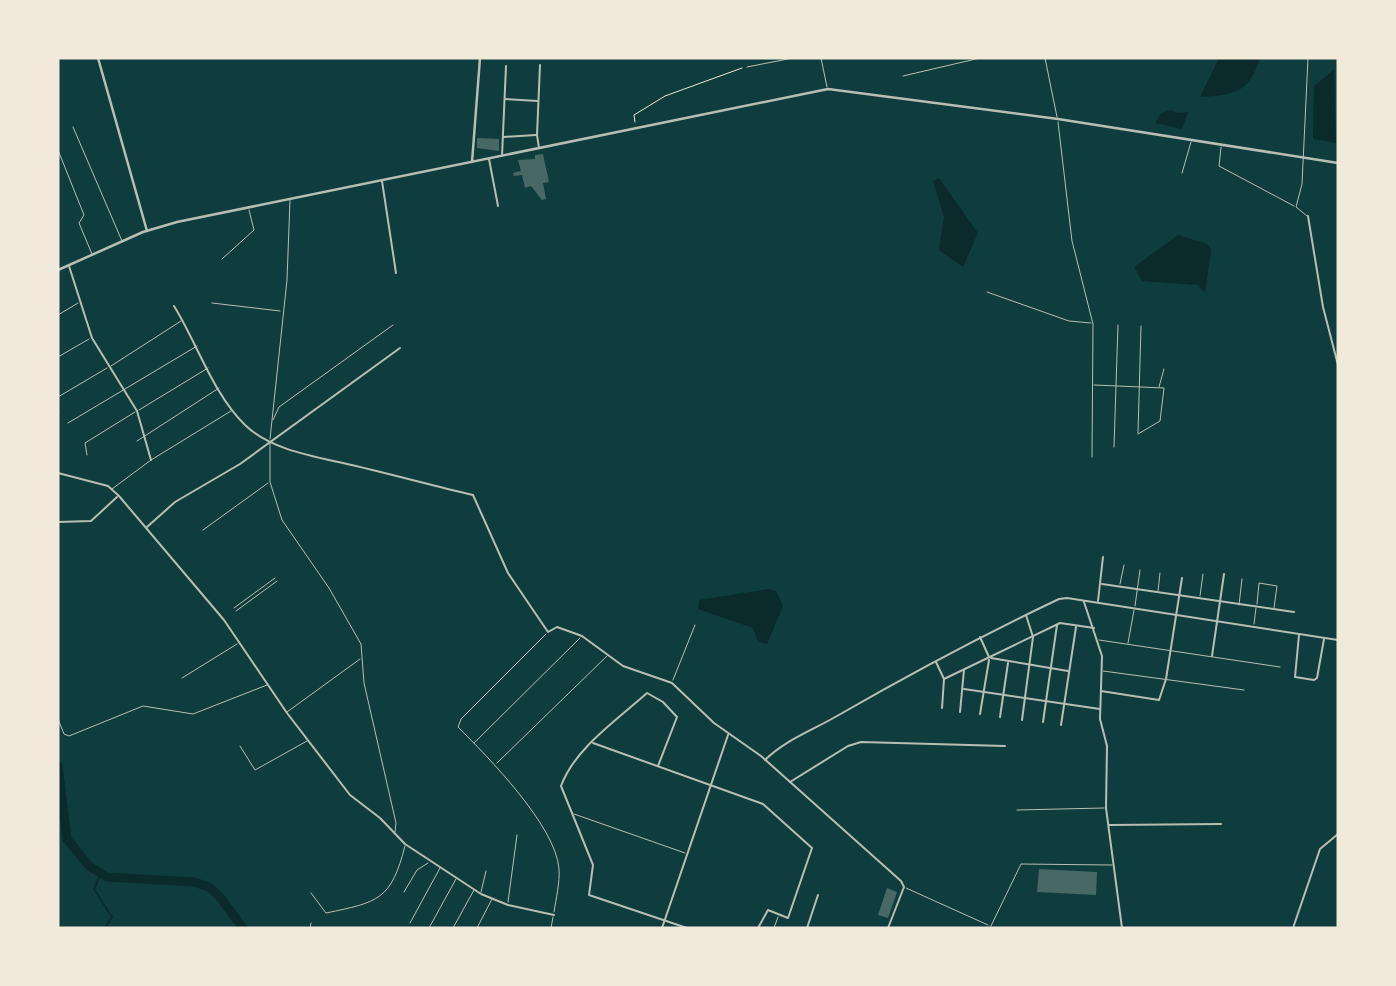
<svg xmlns="http://www.w3.org/2000/svg" width="1396" height="986" viewBox="0 0 1396 986" font-family="Roboto,sans-serif">
<style>
.water{fill:#0a2a2b}
.lines{fill:none;stroke-linecap:round;stroke-linejoin:round}
.stream{stroke:#0a2a2b;stroke-width:2}
.river{stroke:#0a2a2b;stroke-width:9}
.building{fill:#486865}
.path{stroke:#f1e9da;stroke-width:1}
.service{stroke:#b8beb3;stroke-width:1}
.minor{stroke:#b8beb3;stroke-width:2}
.tertiary{stroke:#b8beb3;stroke-width:2.5}
</style>
<rect width="100%" height="100%" fill="#0f3d3e"/>
<g class="water">
<path d="M 1219,58 L 1260,58 C 1249,93 1234,95 1200,97 Z"/>
<polygon points="1334,70 1336,143 1313,139 1314,86"/>
<polygon points="1170,110 1178,113 1188,112 1182,129 1155,123 1161,113"/>
<polygon points="939,178 978,233 963,267 939,250 944,217 933,181"/>
<polygon points="1178,235 1207,244 1211,250 1205,293 1198,285 1142,281 1134,267"/>
<polygon points="769,589 776,591 783,606 767,644 758,642 753,628 698,609 699,600"/>
</g>
<g class="lines">
<polyline class="stream" points="101,873 94,889 112,917 105,928"/>
<polyline class="river" points="58,766 67,839 89,866 107,877 194,882 209,887 220,897 243,928"/>
</g>
<g class="building">
<polygon points="477,138 499,139 499,151 477,148"/>
<polygon points="543,154 549,182 543,183 546,199 542,200 531,186 525,188 522,175 514,176 513,173 521,171 518,160 535,159 535,155"/>
<polygon points="1039,869 1097,872 1096,895 1037,892"/>
<polygon points="887,888 897,892 888,918 878,915"/>
</g>
<g class="lines">
<polyline class="path" points="635,122 634,115 665,96 742,68"/>
<g class="service">
<polyline points="821,58 827,87"/>
<polyline points="1045,58 1057,117"/>
<polyline points="747,67 793,58"/>
<polyline points="903,76 980,58"/>
<polyline points="1058,122 1072,241 1093,324 1092,457"/>
<polyline points="73,127 122,241"/>
<polyline points="1221,147 1219,166 1294,206"/>
<polyline points="58,150 84,215 79,223 92,254"/>
<polyline points="1182,173 1191,142"/>
<polyline points="1307,216 1296,207 1302,184 1308,58"/>
<polyline points="222,259 254,230 249,210"/>
<polyline points="987,292 1069,321 1091,323"/>
<polyline points="212,303 280,311"/>
<polyline points="58,315 78,303"/>
<polyline points="58,357 89,339"/>
<polyline points="111,366 181,321"/>
<polyline points="1094,385 1164,388 1160,421 1138,434"/>
<polyline points="1159,387 1164,369"/>
<polyline points="58,397 107,368"/>
<polyline points="139,410 208,368"/>
<polyline points="58,413 59,412"/>
<polyline points="273,420 279,407 393,325"/>
<polyline points="68,423 197,346"/>
<polyline points="1138,433 1141,326"/>
<polyline points="270,439 287,280 290,200"/>
<polyline points="137,441 219,388"/>
<polyline points="270,443 270,482 282,520 329,588 361,644 364,683 396,823 395,832"/>
<polyline points="1114,447 1118,325"/>
<polyline points="87,455 85,443 135,412"/>
<polyline points="112,489 151,460 231,411"/>
<polyline points="203,530 268,483"/>
<polyline points="1120,584 1124,565"/>
<polyline points="1158,591 1160,573"/>
<polyline points="1200,596 1203,574"/>
<polyline points="1257,604 1259,583 1277,586 1274,608"/>
<polyline points="1239,605 1242,579"/>
<polyline points="1135,606 1140,570"/>
<polyline points="234,608 275,578"/>
<polyline points="236,611 277,581"/>
<polyline points="1254,624 1256,608"/>
<path d="M 546,634 L 461,719 L 458,727 C 488,757 556,826 559,869 C 560,882 556,899 554,912"/>
<polyline points="1099,640 1280,667"/>
<polyline points="1128,643 1134,610"/>
<polyline points="1103,671 1244,690"/>
<polyline points="182,678 237,644"/>
<polyline points="673,680 695,625"/>
<polyline points="287,712 360,659"/>
<polyline points="58,719 64,734 69,736 143,706 193,714 267,685"/>
<polyline points="474,743 580,638"/>
<polyline points="240,746 255,770 307,741"/>
<polyline points="497,763 607,656"/>
<polyline points="1017,810 1104,808"/>
<polyline points="574,814 685,853"/>
<polyline points="906,888 988,925"/>
<polyline points="404,892 417,870 428,863"/>
<polyline points="481,892 486,871"/>
<path d="M 311,893 L 326,913 C 379,902 391,900 405,846"/>
<polyline points="508,902 517,835"/>
<polyline points="410,923 440,868"/>
<polyline points="310,928 311,923"/>
<polyline points="429,928 456,879"/>
<polyline points="453,928 474,890"/>
<polyline points="477,928 492,899"/>
<polyline points="551,928 553,917"/>
<polyline points="774,928 778,917"/>
<polyline points="990,928 1021,864 1112,865"/>
</g>
<g class="minor">
<polyline points="505,99 538,101"/>
<polyline points="503,137 536,135"/>
<polyline points="539,148 537,135 540,65"/>
<polyline points="502,156 506,66"/>
<polyline points="489,159 498,206"/>
<polyline points="382,181 396,273"/>
<polyline points="1308,216 1323,307 1338,365"/>
<polyline points="69,266 92,338 137,411 151,460"/>
<path d="M 174,306 C 197,343 213,394 245,425 C 270,449 311,456 343,463 C 387,473 430,485 473,495 L 508,573 L 548,632 L 557,627 L 582,636 L 623,666 L 672,683 L 714,723 L 761,756 L 901,881 L 904,887 L 888,928"/>
<polyline points="58,473 108,486 119,496 224,620 287,713 350,795 380,818 405,844 481,894 508,905 554,915"/>
<polyline points="58,522 91,521 117,497"/>
<polyline points="147,527 175,502 240,464 400,348"/>
<polyline points="1102,584 1294,612"/>
<polyline points="1098,601 1103,557"/>
<polyline points="1084,602 1102,656 1100,719 1107,746 1106,808 1122,928"/>
<polyline points="1299,635 1295,677 1314,680 1317,678 1324,639"/>
<polyline points="980,637 989,657"/>
<polyline points="1212,656 1224,574"/>
<polyline points="991,658 1068,671"/>
<polyline points="936,662 944,679 942,708"/>
<polyline points="944,679 1060,623 1094,628"/>
<polyline points="964,689 1100,709"/>
<polyline points="1101,691 1159,700 1166,679 1182,578"/>
<polyline points="960,712 964,670"/>
<polyline points="980,714 989,660"/>
<polyline points="1000,717 1008,663"/>
<polyline points="1022,720 1033,637 1026,615"/>
<polyline points="1043,722 1057,625"/>
<polyline points="1061,725 1076,627"/>
<polyline points="593,743 763,804 812,848 788,918 768,910 758,928"/>
<path d="M 765,760 C 785,740 813,730 837,716 C 910,674 983,635 1059,599 L 1067,598 L 1338,640"/>
<path d="M 658,766 L 677,717 L 663,702 L 647,693 C 617,720 575,748 561,786 L 593,865 L 589,895 L 687,928"/>
<polyline points="790,782 848,746 861,742 1005,746"/>
<polyline points="1109,825 1221,824"/>
<polyline points="662,928 728,735"/>
<polyline points="807,928 818,895"/>
<polyline points="1293,928 1320,849 1338,834"/>
</g>
<g class="tertiary">
<polyline points="98,58 147,231"/>
<polyline points="472,162 480,58"/>
<polyline points="58,270 143,232 177,222 828,89 1058,119 1338,163"/>
</g>
</g>
<rect width="1396" height="986" fill="none" stroke="#f1e9da" stroke-width="119"/>
</svg>
